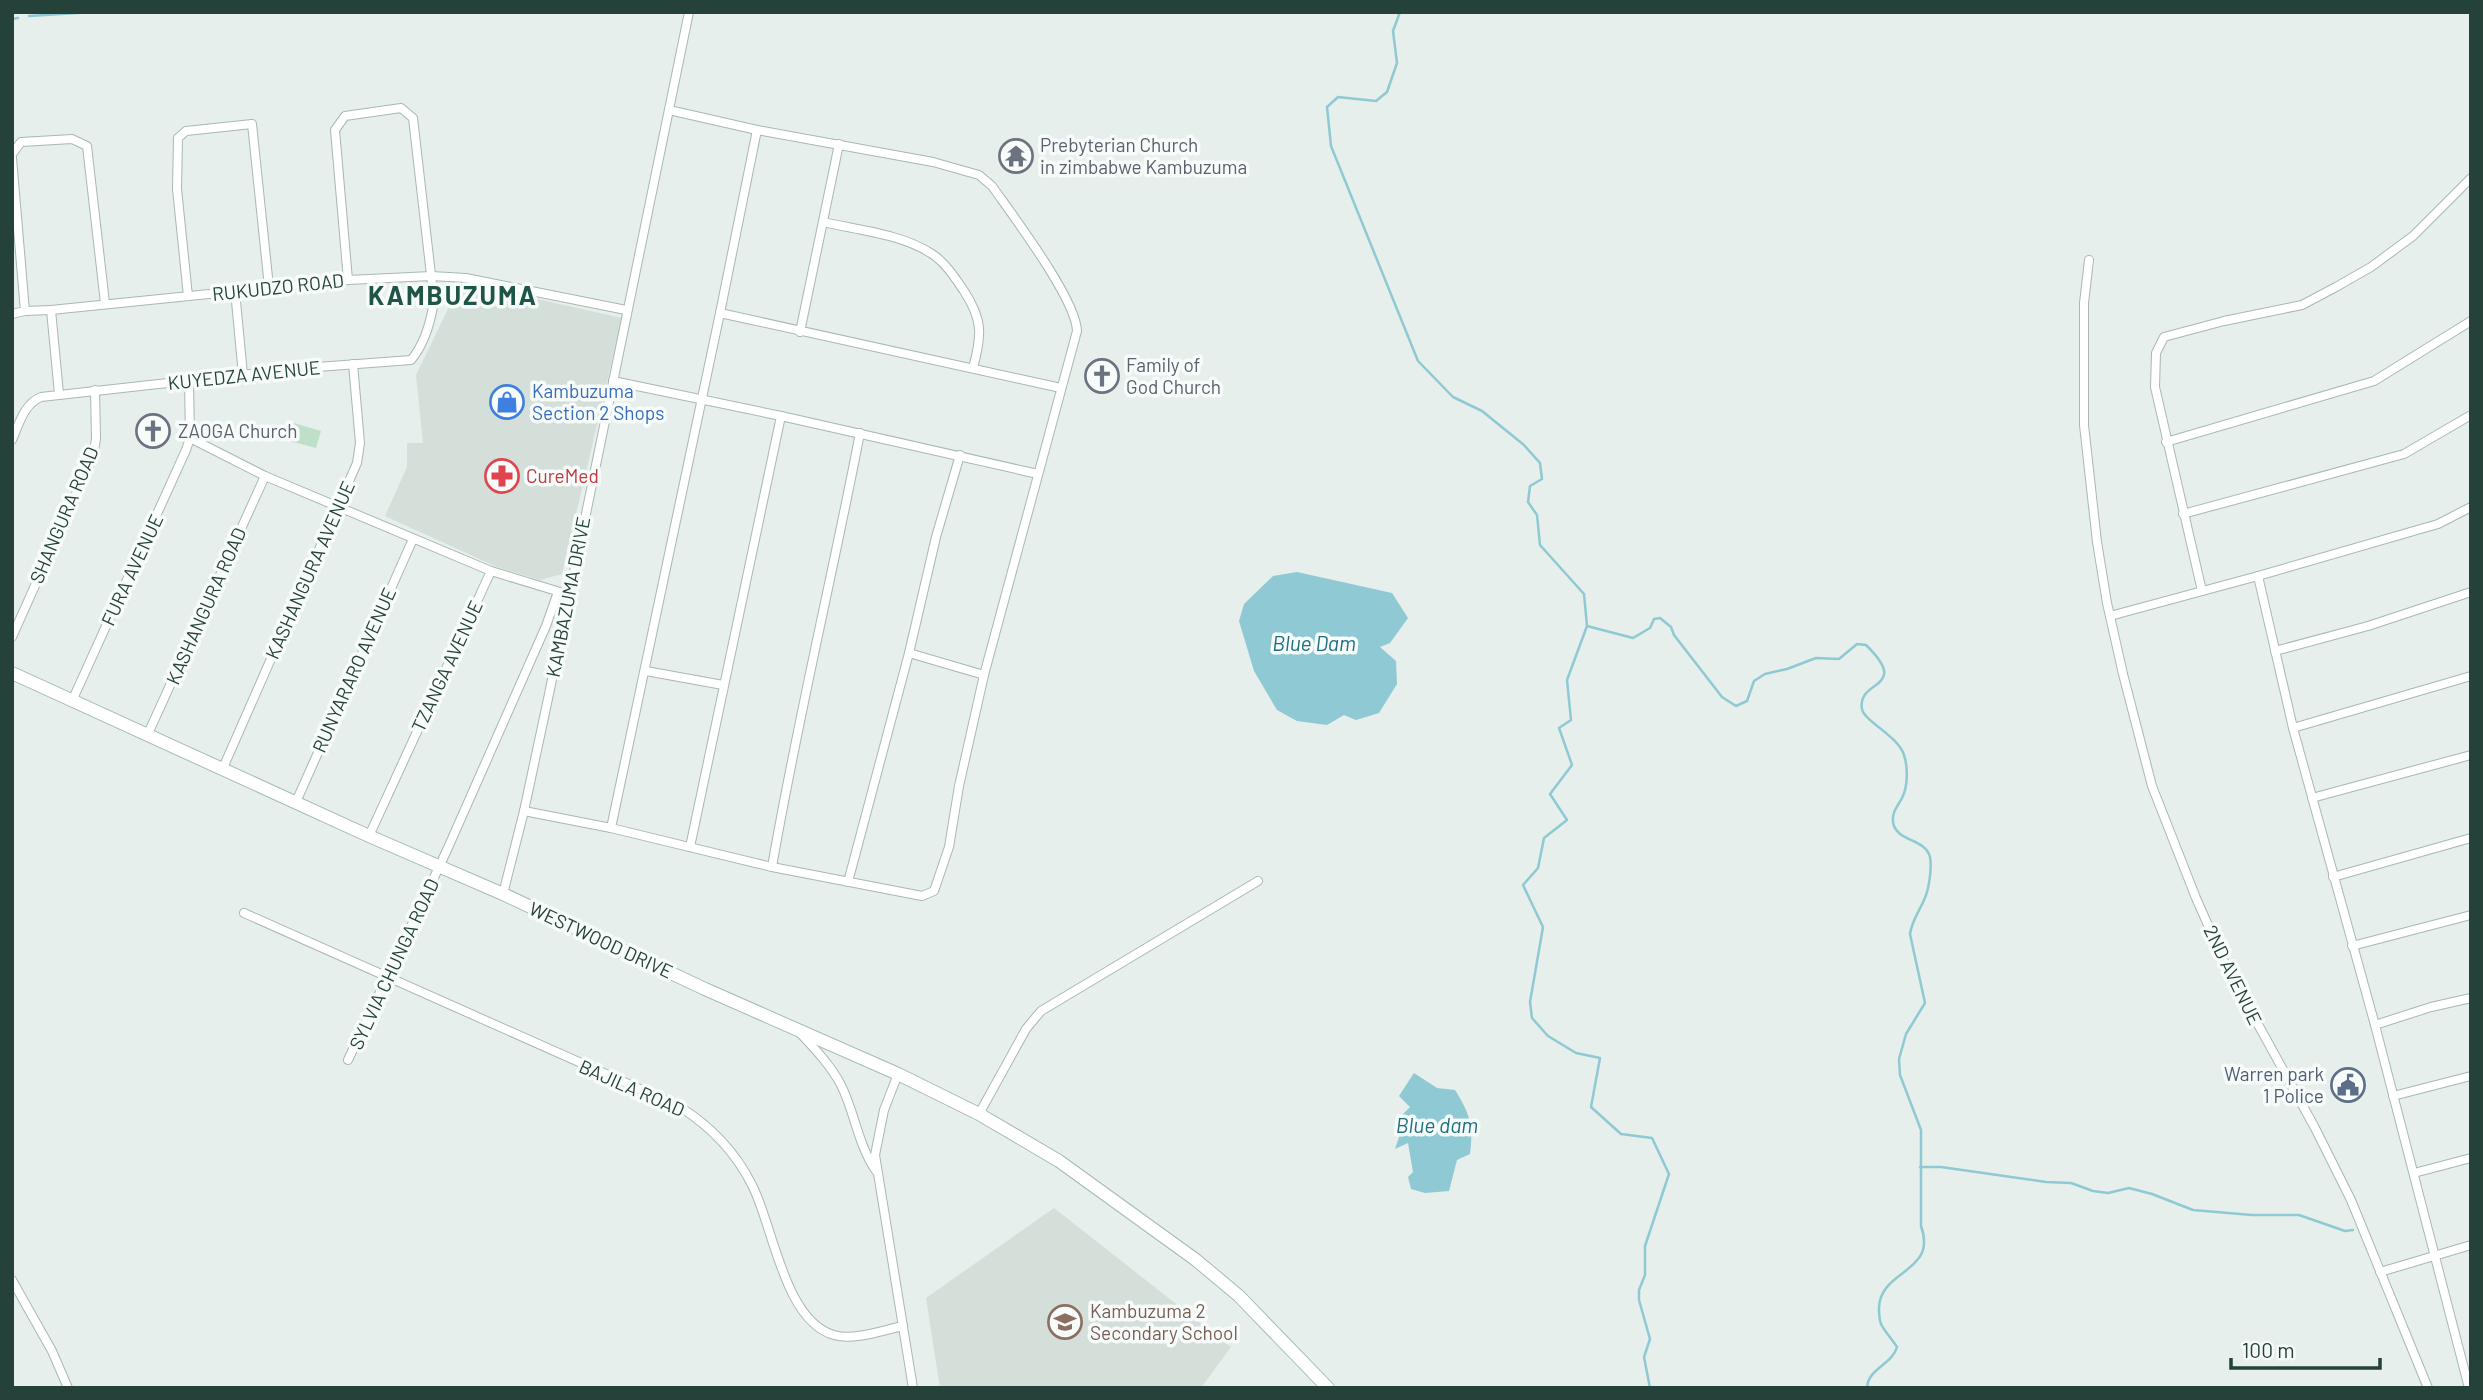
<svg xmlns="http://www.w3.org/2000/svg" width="2483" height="1400" viewBox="0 0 2483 1400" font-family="Barlow,sans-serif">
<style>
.built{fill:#d4dfda}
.green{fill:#bfe0c8}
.water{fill:#8ec9d4}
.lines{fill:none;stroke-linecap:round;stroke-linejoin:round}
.stream{stroke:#8ec9d4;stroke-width:2.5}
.street-casing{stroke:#a8b8b2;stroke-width:10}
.secondary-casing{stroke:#a4bbb3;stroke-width:14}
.street{stroke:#fff;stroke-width:8}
.secondary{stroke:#fff;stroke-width:12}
.labels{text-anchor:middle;stroke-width:7;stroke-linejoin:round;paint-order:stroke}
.worship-label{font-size:19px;fill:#5b616d;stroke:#f7fbf9;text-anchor:start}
.street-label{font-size:19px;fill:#24423a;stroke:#f7fbf9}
.shop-label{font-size:19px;fill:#366cbe;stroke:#f7fbf9;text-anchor:start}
.health-label{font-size:19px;fill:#be3a42;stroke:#f7fbf9;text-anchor:start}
.service-label{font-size:19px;fill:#4e5e75;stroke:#f7fbf9;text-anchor:end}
.education-label{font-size:19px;fill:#785e54;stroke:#f7fbf9;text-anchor:start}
.water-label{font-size:21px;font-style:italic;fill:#1c6f80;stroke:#f7fbf9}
.district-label{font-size:26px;font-weight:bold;letter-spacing:2px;fill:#1f5548;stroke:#f7fbf9}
</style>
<rect width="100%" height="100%" fill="#e6efeb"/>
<g class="built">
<polygon points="461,282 622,318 562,574 540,580 497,567 385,516 407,467 407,443 423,443 416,375"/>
<polygon points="1054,1208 1231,1347 1201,1388 940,1388 926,1298"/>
</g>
<polygon class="green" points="287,421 321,431 316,448 282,439"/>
<g class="water">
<polygon points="1297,572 1392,593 1408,618 1390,643 1380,647 1396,661 1397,684 1379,713 1356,720 1344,715 1327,725 1297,721 1277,710 1254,671 1239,621 1244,604 1273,576"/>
<path d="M 1414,1073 L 1437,1088 L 1455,1090 C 1470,1114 1474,1126 1470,1154 L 1457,1160 L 1449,1191 L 1425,1193 L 1411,1189 L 1408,1177 L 1413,1172 L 1408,1143 L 1395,1149 L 1402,1128 L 1398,1119 L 1410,1107 L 1399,1096 Z"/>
</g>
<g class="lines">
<g class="stream">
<polyline points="1400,12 1393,31 1397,63 1387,92 1376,101 1338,97 1327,107 1331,146 1418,361 1453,397 1482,411 1524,445 1540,463 1542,479 1530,486 1528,502 1537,515 1540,545 1584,594 1587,626 1567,680 1571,720 1559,728 1572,765 1550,794 1567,820 1544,838 1538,868 1523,885 1543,927 1530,1002 1532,1018 1548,1036 1576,1053 1600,1058 1591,1107 1621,1134 1652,1138 1669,1174 1645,1246 1645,1275 1639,1290 1639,1300 1650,1339 1644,1357 1650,1388"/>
<polyline points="29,16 93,12"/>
<polyline points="12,19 18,18"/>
<path d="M 1587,626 L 1633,638 L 1650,628 L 1654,619 L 1660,618 L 1671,627 L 1674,635 L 1722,697 L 1736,706 L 1747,701 L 1754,681 L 1765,674 L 1787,669 L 1816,658 L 1839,659 L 1857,644 L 1866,645 C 1912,690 1856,679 1862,709 C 1864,721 1898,736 1904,755 C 1908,767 1908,787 1902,798 C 1898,806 1892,811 1893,822 C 1896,842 1925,838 1930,857 C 1932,868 1929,890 1924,900 C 1919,912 1912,920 1910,934 L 1925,1003 L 1906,1034 L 1899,1059 L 1900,1075 L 1921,1130 L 1921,1226 C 1938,1273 1880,1269 1879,1308 C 1879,1313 1879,1319 1881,1324 C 1885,1332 1892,1339 1897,1347 C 1892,1365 1868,1368 1867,1388"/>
<polyline points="1920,1167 1941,1167 2046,1182 2071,1183 2093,1191 2108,1193 2129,1188 2152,1194 2193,1210 2252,1215 2299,1215 2345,1231 2353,1230"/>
</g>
<g class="street-casing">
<g id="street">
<polyline points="12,154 21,142 72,139 87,146 105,303"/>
<polyline points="12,158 25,311"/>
<path d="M 823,222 C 858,230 902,234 932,254 C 946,263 955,278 964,291 C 983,320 982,335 973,368"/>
<polyline points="2089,260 2084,303 2084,425 2097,542 2107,603 2123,674 2152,786 2196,898 2227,968 2315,1128 2351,1200 2428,1388"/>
<polyline points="235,291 243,375"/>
<polyline points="188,296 177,189 178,138 186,131 252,124 269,287"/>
<polyline points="51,310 59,394"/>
<polyline points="720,313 757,130"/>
<polyline points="12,314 25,311 51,310 348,280 431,276 466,278 626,310"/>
<polyline points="800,332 839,144"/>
<polyline points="189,381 190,438 265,476 491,571"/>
<polyline points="613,381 781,416 1038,474"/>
<path d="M 12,440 C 19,424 24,404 41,397 L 304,368 L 411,360 C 424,345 431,320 434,301 L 413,118 L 401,108 L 345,116 L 335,130 L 348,280"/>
<polyline points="2166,442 2374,381 2471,321"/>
<polyline points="2183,514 2404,454 2471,415"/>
<polyline points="2258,576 2293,728 2375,1025 2469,1388"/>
<polyline points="2202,591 2155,387 2156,353 2164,337 2224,321 2302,305 2336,287 2371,267 2413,236 2471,178"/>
<polyline points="2110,616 2258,576 2438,524 2471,507"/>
<polyline points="12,637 93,456 96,439 95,390"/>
<polyline points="2275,651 2368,626 2471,592"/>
<polyline points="909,653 984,675"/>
<polyline points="646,671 723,685"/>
<polyline points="72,701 186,450 190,438"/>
<polyline points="2293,728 2471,676"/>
<polyline points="147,736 265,476"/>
<polyline points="223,768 357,463 360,443 353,364"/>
<polyline points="2312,798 2471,755"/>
<polyline points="296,802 413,539"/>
<path d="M 524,811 L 611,828 L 772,867 L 922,896 L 934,891 L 949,847 L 959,786 L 984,675 L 1077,331 C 1076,299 1013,216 992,186 L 979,175 L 933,162 L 757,130 L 669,110"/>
<polyline points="611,828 720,313 1061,388"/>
<polyline points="369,836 491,571 560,592"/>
<polyline points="690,847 781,416"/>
<path d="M 772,867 C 797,722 832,578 860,433"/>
<polyline points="2333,877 2471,838"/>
<polyline points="848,882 909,653 936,537 960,455"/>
<polyline points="503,894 524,811 549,694 689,12"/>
<path d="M 244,913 L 680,1107 C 710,1126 736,1153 752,1185 C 773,1225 784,1321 834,1335 C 854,1341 883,1330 903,1326"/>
<polyline points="2352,946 2471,915"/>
<polyline points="2375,1025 2431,1007 2471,998"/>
<path d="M 801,1034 C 816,1050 831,1066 841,1085 C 855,1113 858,1145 876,1171"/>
<polyline points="348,1060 447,850 546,626 558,592"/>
<polyline points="898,1074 884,1110 875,1155 913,1388"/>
<polyline points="2393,1096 2471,1076"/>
<polyline points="979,1114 1026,1029 1041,1011 1258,881"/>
<polyline points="2414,1173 2471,1158"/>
<polyline points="2380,1272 2471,1245"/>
<polyline points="12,1280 52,1351 68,1388"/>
</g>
</g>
<g class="secondary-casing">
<polyline id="secondary" points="12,673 369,836 503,894 705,989 898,1074 979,1114 1059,1161 1196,1260 1239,1296 1328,1388"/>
</g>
<use href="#street" class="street"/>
<use href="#secondary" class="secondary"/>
</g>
<defs>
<g id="temple-ring" transform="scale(1.75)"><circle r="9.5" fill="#f7fbf9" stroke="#6b7280" stroke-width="1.5"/><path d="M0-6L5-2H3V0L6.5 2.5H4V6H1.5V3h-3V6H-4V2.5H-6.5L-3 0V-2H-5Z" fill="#6b7280"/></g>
<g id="church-ring" transform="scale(1.75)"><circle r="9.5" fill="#f7fbf9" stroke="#6b7280" stroke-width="1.5"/><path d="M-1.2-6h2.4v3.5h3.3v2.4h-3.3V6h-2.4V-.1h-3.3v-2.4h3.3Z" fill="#6b7280"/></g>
<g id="shop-ring" transform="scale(1.75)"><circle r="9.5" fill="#f7fbf9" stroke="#3f7fe0" stroke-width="1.5"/><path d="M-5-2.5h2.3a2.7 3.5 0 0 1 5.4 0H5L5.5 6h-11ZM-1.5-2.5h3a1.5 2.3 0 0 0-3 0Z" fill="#3f7fe0"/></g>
<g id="pharmacy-ring" transform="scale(1.75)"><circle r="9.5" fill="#f7fbf9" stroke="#e0444e" stroke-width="1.5"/><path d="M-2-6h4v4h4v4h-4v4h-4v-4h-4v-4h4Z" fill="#e0444e"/></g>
<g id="civic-ring" transform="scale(1.75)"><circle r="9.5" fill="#f7fbf9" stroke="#5c6f8a" stroke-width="1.5"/><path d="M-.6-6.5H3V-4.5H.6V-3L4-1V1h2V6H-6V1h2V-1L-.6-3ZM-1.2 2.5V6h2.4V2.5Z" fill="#5c6f8a"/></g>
<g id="school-ring" transform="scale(1.75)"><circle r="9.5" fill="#f7fbf9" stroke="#8d6e63" stroke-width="1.5"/><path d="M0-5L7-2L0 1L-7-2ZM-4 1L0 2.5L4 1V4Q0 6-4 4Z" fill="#8d6e63"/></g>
</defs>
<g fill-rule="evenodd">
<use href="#temple-ring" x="1016" y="156"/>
<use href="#church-ring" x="1102" y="376"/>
<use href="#shop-ring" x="507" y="402"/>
<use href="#church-ring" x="153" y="431"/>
<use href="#pharmacy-ring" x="502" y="476"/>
<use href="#civic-ring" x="2348" y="1085"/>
<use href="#school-ring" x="1065" y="1322"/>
</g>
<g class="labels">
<g class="worship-label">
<text x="1040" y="152">Prebyterian Church<tspan x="1040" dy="22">in zimbabwe Kambuzuma</tspan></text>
<text x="1126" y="372">Family of<tspan x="1126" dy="22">God Church</tspan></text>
<text x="178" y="438">ZAOGA Church</text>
</g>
<g class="street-label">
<text transform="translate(278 287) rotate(-6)" y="7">RUKUDZO ROAD</text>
<text transform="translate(244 375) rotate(-6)" y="7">KUYEDZA AVENUE</text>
<text transform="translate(64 515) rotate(-67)" y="7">SHANGURA ROAD</text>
<text transform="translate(132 570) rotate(-65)" y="7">FURA AVENUE</text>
<text transform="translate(310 570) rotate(-66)" y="7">KASHANGURA AVENUE</text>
<text transform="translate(568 597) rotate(-79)" y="7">KAMBAZUMA DRIVE</text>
<text transform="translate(206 606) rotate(-66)" y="7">KASHANGURA ROAD</text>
<text transform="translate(447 666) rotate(-65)" y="7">TZANGA AVENUE</text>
<text transform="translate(354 670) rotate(-66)" y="7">RUNYARARO AVENUE</text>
<text transform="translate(601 940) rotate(25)" y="7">WESTWOOD DRIVE</text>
<text transform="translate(394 964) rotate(-65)" y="7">SYLVIA CHUNGA ROAD</text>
<text transform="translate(2233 975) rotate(64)" y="7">2ND AVENUE</text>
<text transform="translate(632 1088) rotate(24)" y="7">BAJILA ROAD</text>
</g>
<g class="shop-label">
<text x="532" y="398">Kambuzuma<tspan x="532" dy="22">Section 2 Shops</tspan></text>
</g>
<g class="health-label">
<text x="526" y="483">CureMed</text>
</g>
<g class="service-label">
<text x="2324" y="1081">Warren park<tspan x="2324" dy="22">1 Police</tspan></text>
</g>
<g class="education-label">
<text x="1090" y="1318">Kambuzuma 2<tspan x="1090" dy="22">Secondary School</tspan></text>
</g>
<g class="water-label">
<text x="1314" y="651">Blue Dam</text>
<text x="1437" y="1133">Blue dam</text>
</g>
<g class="district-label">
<text x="453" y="305">KAMBUZUMA</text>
</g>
</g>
<rect width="2483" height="1400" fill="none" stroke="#24423a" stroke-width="28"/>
<path d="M2231 1358v10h149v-10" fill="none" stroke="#24423a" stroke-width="3.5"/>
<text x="2242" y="1358" font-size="21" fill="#24423a" stroke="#f7fbf9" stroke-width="5" paint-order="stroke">100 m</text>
</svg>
